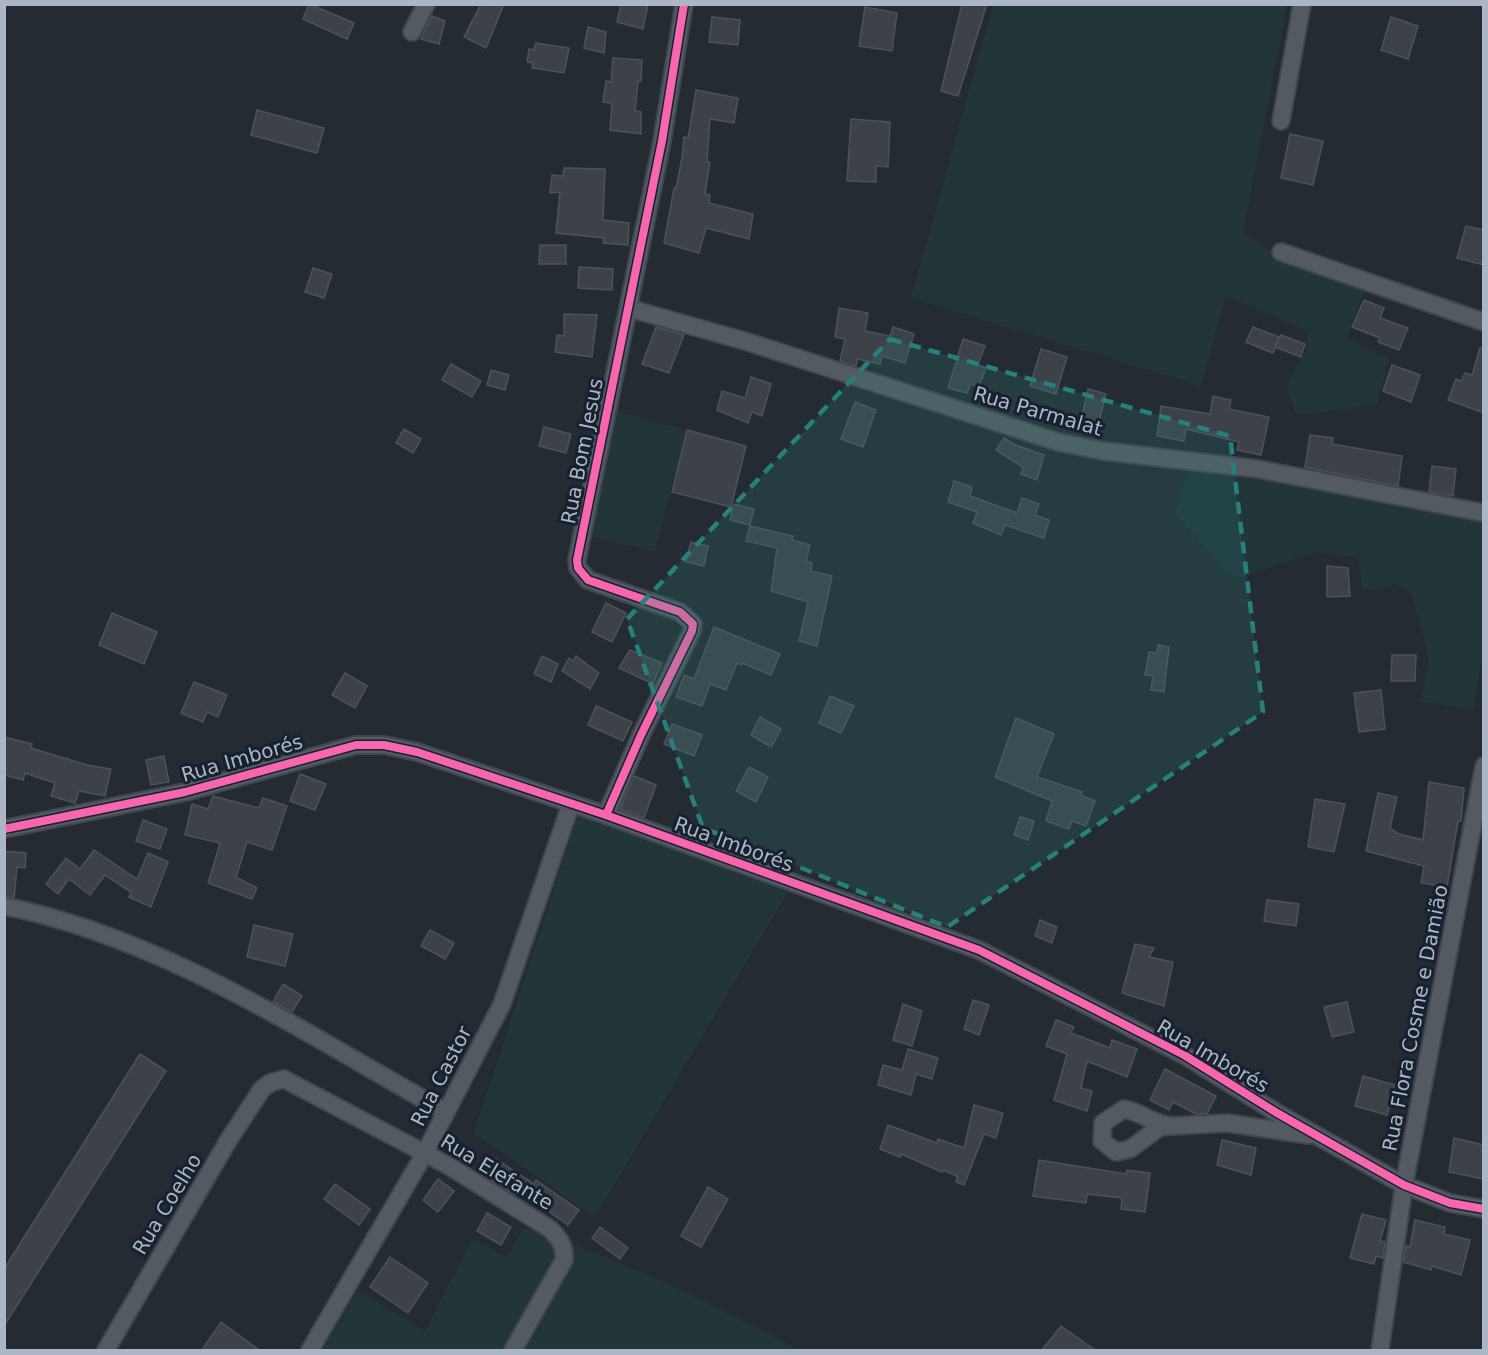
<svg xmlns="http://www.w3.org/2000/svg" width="1488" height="1355" viewBox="0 0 1488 1355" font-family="'DejaVu Sans',sans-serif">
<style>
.green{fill:#223539}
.building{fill:#3d4249;stroke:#4c525c;stroke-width:1.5}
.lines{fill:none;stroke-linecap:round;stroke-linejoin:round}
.minor-casing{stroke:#42474e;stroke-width:20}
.minor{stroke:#545a62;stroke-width:16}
.cycleway-casing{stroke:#18212e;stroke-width:11}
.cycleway{stroke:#f766af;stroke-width:8}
.marked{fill:#27807b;fill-opacity:0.2;stroke:#27807b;stroke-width:4.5;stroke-dasharray:12 8;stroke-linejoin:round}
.labels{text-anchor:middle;stroke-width:6;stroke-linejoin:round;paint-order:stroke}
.street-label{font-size:20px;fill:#adb6c6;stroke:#18212e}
</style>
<rect width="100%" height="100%" fill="#252b33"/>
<g class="green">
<polygon points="993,5 1287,5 1243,233 1280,257 1366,286 1346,339 1389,358 1377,404 1326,412 1296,414 1286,386 1306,351 1307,331 1226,296 1201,386 911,298"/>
<polygon points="616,411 686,430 655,552 584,535"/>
<polygon points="1189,467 1333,488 1483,519 1483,650 1473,710 1421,701 1429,658 1412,595 1396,584 1377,590 1362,589 1359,558 1315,552 1240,578 1227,573 1175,513"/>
<polygon points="579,813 788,892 595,1217 474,1133"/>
<path d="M 524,1228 C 622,1258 710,1304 800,1350 L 322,1350 L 358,1291 L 425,1331 L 472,1239 L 506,1257 Z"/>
</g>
<g class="building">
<polygon points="309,4 354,23 347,39 303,19"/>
<polygon points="481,4 504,4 486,48 464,37"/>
<polygon points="621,4 648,4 643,29 617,22"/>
<polygon points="962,4 987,4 958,96 941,91"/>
<polygon points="865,7 897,13 892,51 859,46"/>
<polygon points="432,16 445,21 439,44 421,39"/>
<polygon points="712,17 740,20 738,45 709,42"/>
<polygon points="1391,17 1418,26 1408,59 1381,50"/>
<polygon points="588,27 606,32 604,53 584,48"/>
<polygon points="536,43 569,48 564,73 532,68 533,63 527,62 529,49 534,50"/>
<polygon points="613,58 642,60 641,81 638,81 635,111 641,112 641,134 610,130 612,103 603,102 606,81 611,82"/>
<polygon points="696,90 738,98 734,123 710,119 707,162 710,162 705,194 710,195 709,203 753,214 749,239 706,228 699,253 664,243 674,188 676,188 682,158 684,137 688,138"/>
<polygon points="257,110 324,128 317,153 251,135"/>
<polygon points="851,119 890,122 888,167 876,166 876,182 847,181"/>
<polygon points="1290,134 1323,141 1313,185 1281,178"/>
<polygon points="564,168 605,169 603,220 629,223 628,245 603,243 604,238 556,233 560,192 550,193 552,175 563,176"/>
<polygon points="1466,226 1484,230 1484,265 1457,258"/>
<polygon points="540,245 566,245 566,264 539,264"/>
<polygon points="579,267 613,269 612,290 578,288"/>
<polygon points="313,268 332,274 324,298 305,292"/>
<polygon points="1364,300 1384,308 1380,318 1408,328 1399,350 1378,342 1380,338 1352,327"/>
<polygon points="839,308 868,313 865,331 890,336 893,327 914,334 905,363 882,356 880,364 857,359 856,366 840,361 845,339 835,337"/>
<polygon points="564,314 597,315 592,357 555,352 557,335 564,336"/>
<polygon points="656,327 684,335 669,373 642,364"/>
<polygon points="1253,327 1279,337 1273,353 1246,342"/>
<polygon points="1281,335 1305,344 1301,357 1275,347"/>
<polygon points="963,339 985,346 978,365 986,368 979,386 971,384 967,393 948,388"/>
<polygon points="1480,348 1484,349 1484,413 1448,400 1456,379 1461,381 1465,373 1472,375"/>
<polygon points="1041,349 1067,357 1056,394 1030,386"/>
<polygon points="451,364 481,381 472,397 442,380"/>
<polygon points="1392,365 1420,375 1411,402 1383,391"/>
<polygon points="491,370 509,375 505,390 487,385"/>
<polygon points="751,377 771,384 762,416 752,412 748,423 717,410 722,391 745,398"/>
<polygon points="1088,389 1106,394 1097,429 1080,425"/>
<polygon points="1213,396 1231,400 1229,409 1269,417 1261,455 1237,450 1239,442 1186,429 1184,441 1157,436 1161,406 1210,414"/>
<polygon points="855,402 876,410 863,447 841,439"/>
<polygon points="544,427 571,434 566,453 539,446"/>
<polygon points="404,429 421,439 413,453 396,443"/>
<polygon points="687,430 746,446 731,507 672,492"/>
<polygon points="1310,435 1333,438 1332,444 1402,456 1398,486 1305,467"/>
<polygon points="1004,438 1015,445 1044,455 1037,480 1021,474 1023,467 996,450"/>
<polygon points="1432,466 1456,469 1453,496 1429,492"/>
<polygon points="954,481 972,487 970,496 1017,513 1022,498 1039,504 1035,515 1049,520 1044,538 1005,525 1001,535 973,523 977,512 948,502"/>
<polygon points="734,504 754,509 750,525 730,520"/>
<polygon points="750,526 793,536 792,540 810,545 806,561 812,563 811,571 832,576 817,646 799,641 808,602 771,591 777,548 746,541"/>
<polygon points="691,542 708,546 704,566 686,562"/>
<polygon points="1327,566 1348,568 1350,596 1327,597"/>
<polygon points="606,603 626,613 612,642 592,632"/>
<polygon points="112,613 157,632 144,664 99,645"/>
<polygon points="714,627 780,654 771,675 742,663 741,665 737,663 726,690 710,684 702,706 676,697 684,675 694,679"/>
<polygon points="1158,645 1169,647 1164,692 1151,690 1153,676 1145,675 1149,652 1157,653"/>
<polygon points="630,650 662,663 653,684 619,668"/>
<polygon points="1392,655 1416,655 1415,681 1391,681"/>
<polygon points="542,656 558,664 551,682 534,674"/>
<polygon points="576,656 599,673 590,689 562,671 569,658 573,661"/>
<polygon points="345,673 367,686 355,708 332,695"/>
<polygon points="194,682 227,695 218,717 207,712 203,722 181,713"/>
<polygon points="1381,690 1385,729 1359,732 1354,693"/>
<polygon points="830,696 854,706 841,733 819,723"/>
<polygon points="596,706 632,722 623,741 588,725"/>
<polygon points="760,717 781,729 771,747 751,735"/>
<polygon points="1016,718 1054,734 1037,777 1082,792 1080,795 1095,801 1086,826 1072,821 1069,829 1046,821 1052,801 995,777"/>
<polygon points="672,724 702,735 694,756 664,744"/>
<polygon points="4,737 32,744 31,748 87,765 111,769 105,796 79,791 75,803 51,796 55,783 25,773 23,780 4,775"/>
<polygon points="164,756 169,782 151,785 146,760"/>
<polygon points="749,767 768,777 756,802 736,791"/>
<polygon points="300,774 326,784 315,810 290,801"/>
<polygon points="634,776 656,785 644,818 620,809"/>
<polygon points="1429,782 1464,788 1461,821 1458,821 1447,887 1421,883 1424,866 1366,851 1378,793 1397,797 1390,828 1399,834 1423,840"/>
<polygon points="213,796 259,808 263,798 287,806 272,850 247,842 236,877 257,888 252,899 208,883 220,843 185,835 192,804 208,809"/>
<polygon points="1315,799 1345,804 1334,852 1308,847"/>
<polygon points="1020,817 1034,821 1028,840 1014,835"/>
<polygon points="143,820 167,829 160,849 136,841"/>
<polygon points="94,850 137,879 148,853 168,862 151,907 129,897 131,892 105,875 90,895 69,879 58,894 46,884 66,858 80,869"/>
<polygon points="4,851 26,853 25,868 17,867 14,898 4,896"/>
<polygon points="1267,900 1299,904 1296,926 1264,921"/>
<polygon points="1040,920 1057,927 1052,943 1035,936"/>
<polygon points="254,925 293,934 285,966 247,957"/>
<polygon points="430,930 454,943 445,959 421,946"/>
<polygon points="1135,944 1154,948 1149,957 1173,962 1164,1006 1122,993"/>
<polygon points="283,984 302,996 292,1012 273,1002"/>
<polygon points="973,1000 989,1005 979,1035 964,1029"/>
<polygon points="1347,1002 1354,1032 1332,1037 1324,1007"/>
<polygon points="903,1004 922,1011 912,1046 893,1040"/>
<polygon points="1056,1020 1074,1027 1071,1033 1110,1048 1112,1040 1137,1049 1127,1077 1087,1061 1081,1088 1092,1091 1087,1111 1054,1100 1067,1054 1046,1046"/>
<polygon points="908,1049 938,1058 932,1079 916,1074 911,1095 878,1085 883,1065 902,1070"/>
<polygon points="140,1054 166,1071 4,1326 4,1269"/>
<polygon points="1165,1069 1216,1096 1207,1114 1196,1114 1173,1102 1169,1110 1150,1100"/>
<polygon points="1363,1076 1395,1085 1387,1115 1355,1106"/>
<polygon points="974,1105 1003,1113 996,1138 984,1134 964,1185 956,1182 957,1176 943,1170 942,1172 901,1154 900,1157 880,1149 888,1125 937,1143 938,1139 964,1148"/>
<polygon points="1454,1138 1484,1145 1484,1179 1449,1172"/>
<polygon points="1222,1140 1256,1148 1251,1175 1217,1165"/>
<polygon points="496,1159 534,1184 536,1180 579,1210 568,1225 541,1206 517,1192 515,1195 484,1176"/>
<polygon points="1039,1160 1126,1174 1127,1170 1150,1173 1145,1212 1121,1209 1122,1198 1087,1194 1086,1203 1033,1196"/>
<polygon points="438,1179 454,1191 438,1212 423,1200"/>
<polygon points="335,1184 370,1209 359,1225 324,1199"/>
<polygon points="708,1187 728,1199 701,1247 681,1236"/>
<polygon points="487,1213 511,1227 501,1245 477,1231"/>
<polygon points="1362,1214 1386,1220 1380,1241 1385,1242 1383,1258 1376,1256 1374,1264 1350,1258"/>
<polygon points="1415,1220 1445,1227 1444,1234 1470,1240 1461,1275 1432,1266 1431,1270 1403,1262 1406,1246 1410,1247"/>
<polygon points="600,1227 628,1248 620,1259 592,1238"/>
<polygon points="390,1257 428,1283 408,1313 370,1287"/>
<polygon points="221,1322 259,1350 202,1350"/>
<polygon points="1061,1326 1095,1350 1042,1350"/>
</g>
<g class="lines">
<g class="minor-casing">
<g id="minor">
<polyline points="412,32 426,4"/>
<polyline points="1281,121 1302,4"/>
<polyline points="1281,252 1484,322"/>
<polyline points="628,308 748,342 1058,442 1103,451 1258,469 1484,513"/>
<polyline points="606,815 641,735 692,631 693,624 680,612 588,580 578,568 577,560 662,141 684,4"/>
<polyline points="4,829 185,792 356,745 384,745 417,752 606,815 979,950 1184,1055 1277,1113 1404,1185 1450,1203 1484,1209"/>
<path d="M 4,906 C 164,938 306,1034 446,1112"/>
<path d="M 1172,1126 C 1152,1124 1142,1112 1124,1109 L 1103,1123 L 1102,1141 L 1116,1152 L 1130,1149 L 1160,1127 L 1172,1126 L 1227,1123 L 1309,1135"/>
<path d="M 106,1350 L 228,1141 L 262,1089 L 270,1083 L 284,1079 L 449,1166 L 550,1229 C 560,1239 565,1246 564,1260 L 513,1350"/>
<polyline points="310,1350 425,1153 502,1004 571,804"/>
<polyline points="1380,1350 1404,1185 1484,766"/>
</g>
</g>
<use href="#minor" class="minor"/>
<g class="cycleway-casing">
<g id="cycleway">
<polyline points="606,815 641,735 692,631 693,624 680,612 588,580 578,568 577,560 662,141 684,4"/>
<polyline points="4,829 185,792 356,745 384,745 417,752 606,815 979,950 1184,1055 1277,1113 1404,1185 1450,1203 1484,1209"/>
</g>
</g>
<use href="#cycleway" class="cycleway"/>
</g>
<path class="marked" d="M 890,339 L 1230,436 L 1263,712 L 947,927 L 703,828 L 627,619 Z"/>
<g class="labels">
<g class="street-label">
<text transform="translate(1038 411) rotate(16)" y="7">Rua Parmalat</text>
<text transform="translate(582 451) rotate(-79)" y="7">Rua Bom Jesus</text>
<text transform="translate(242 758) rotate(-16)" y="7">Rua Imborés</text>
<text transform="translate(734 844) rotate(20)" y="7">Rua Imborés</text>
<text transform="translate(1415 1018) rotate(-79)" y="7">Rua Flora Cosme e Damião</text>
<text transform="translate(1213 1056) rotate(30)" y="7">Rua Imborés</text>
<text transform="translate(441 1076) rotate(-63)" y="7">Rua Castor</text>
<text transform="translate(497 1172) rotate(31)" y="7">Rua Elefante</text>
<text transform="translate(167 1204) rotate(-59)" y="7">Rua Coelho</text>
</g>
</g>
<rect width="1488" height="1355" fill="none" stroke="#adb6c6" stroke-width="12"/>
</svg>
